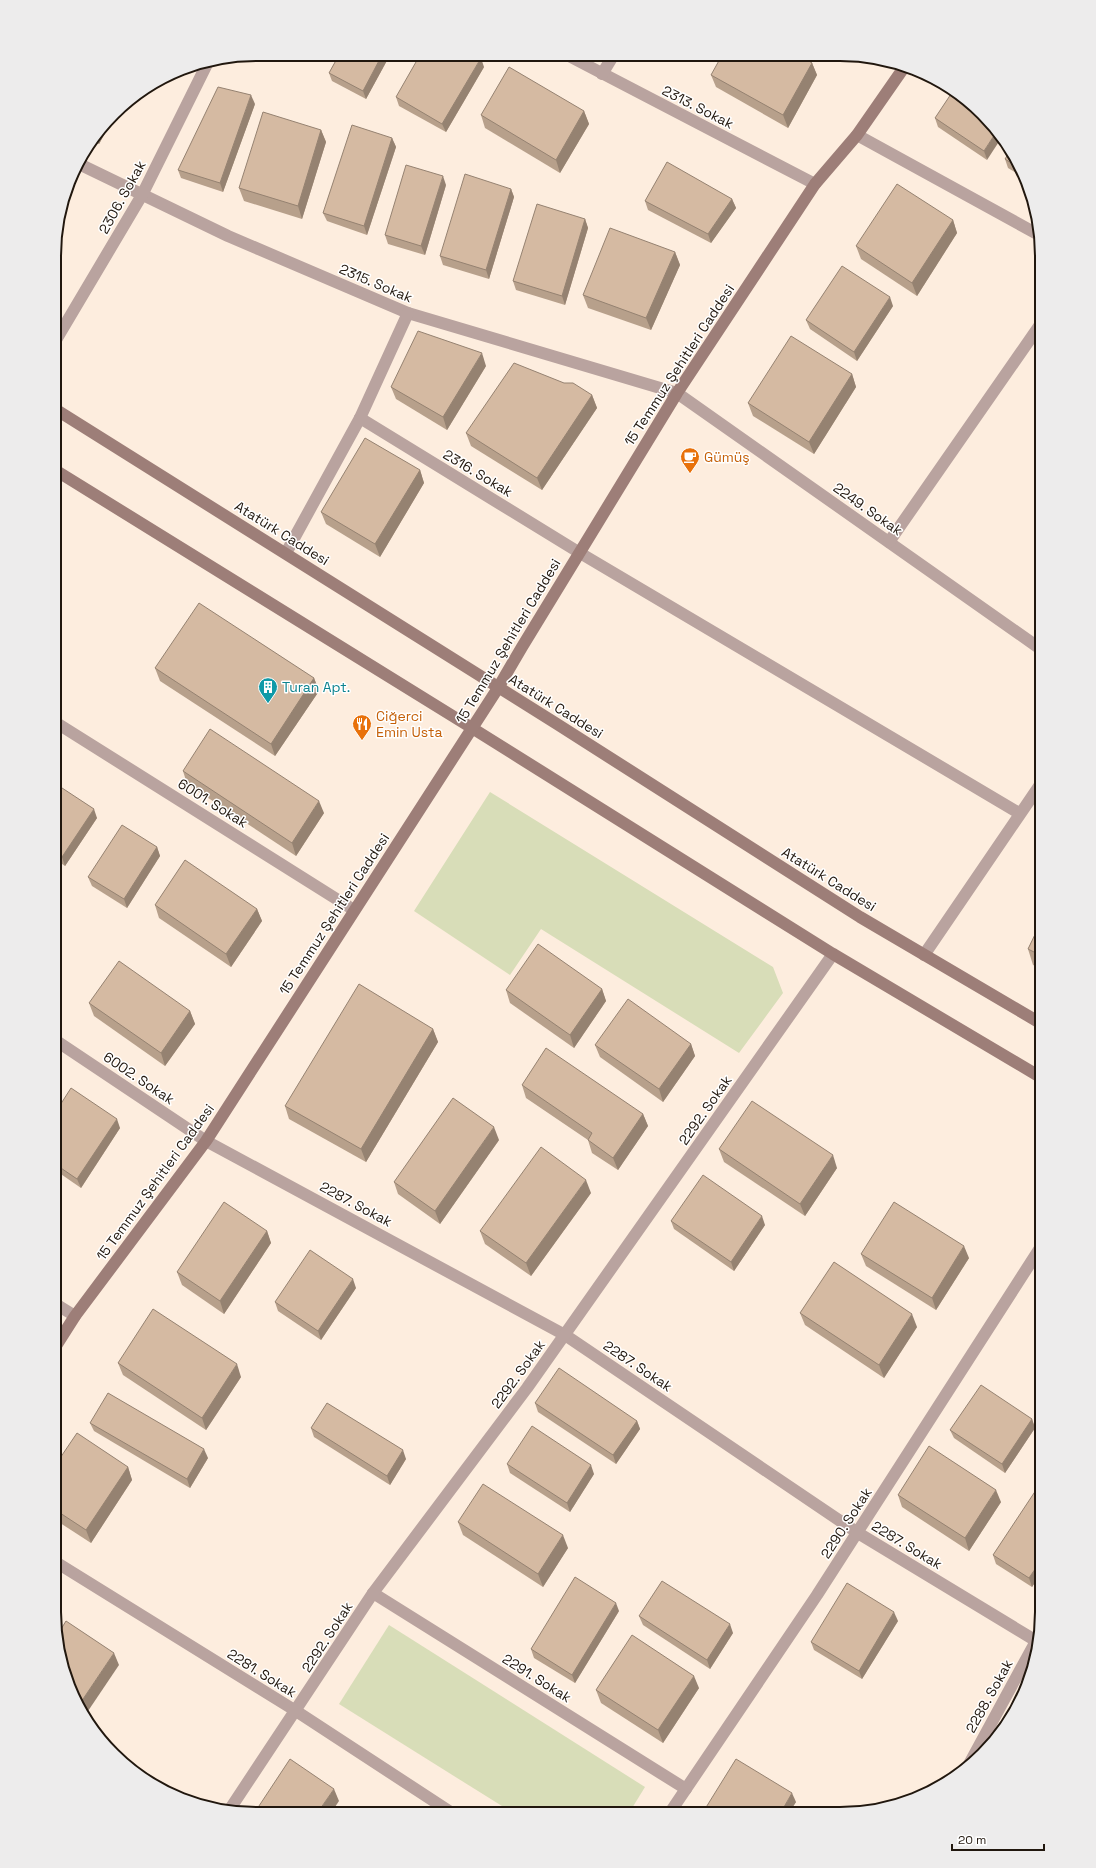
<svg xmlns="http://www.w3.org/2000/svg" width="1096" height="1868" viewBox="0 0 1096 1868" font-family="'Space Grotesk',sans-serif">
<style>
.green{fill:#d8ddb8}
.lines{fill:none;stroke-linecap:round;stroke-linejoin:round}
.street{stroke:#b9a39f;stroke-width:12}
.secondary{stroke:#9d7e78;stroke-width:12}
.wall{fill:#b7a08b}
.shaded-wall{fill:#958271}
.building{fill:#d5baa2;stroke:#958271}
.labels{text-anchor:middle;stroke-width:3;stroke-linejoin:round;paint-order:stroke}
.street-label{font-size:14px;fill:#21170e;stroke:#fff}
.food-label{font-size:14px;fill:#c56008;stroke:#fff;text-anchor:start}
.culture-label{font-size:14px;fill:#0d838f;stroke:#fff;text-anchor:start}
.rim{fill:none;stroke:#21170e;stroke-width:2}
</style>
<rect width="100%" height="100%" fill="#fdedde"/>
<g class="green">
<polygon points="490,792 773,967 783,993 739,1053 541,929 510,975 414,911"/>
<polygon points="389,1625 645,1787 629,1813 513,1813 339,1704"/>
</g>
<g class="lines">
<g class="street">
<polyline points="569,56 815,184"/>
<polyline points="602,74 613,56"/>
<polyline points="857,135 1039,235"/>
<polyline points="77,163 228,236 408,313 677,393 1042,650"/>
<polyline points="56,340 142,195 207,64"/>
<polyline points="360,418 580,553 1019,813"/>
<polyline points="889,542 1042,322"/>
<polyline points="286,553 360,418 408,313"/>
<polyline points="55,722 354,910"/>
<polyline points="924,955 1042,782"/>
<polyline points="55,1040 206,1141 565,1335 858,1533 1038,1642"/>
<polyline points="54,1303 75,1316"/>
<polyline points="54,1561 296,1711 452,1813"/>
<polyline points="373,1593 686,1789"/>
<polyline points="968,1766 1036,1641"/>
<polyline points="228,1812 373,1593 527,1388 833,954"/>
<polyline points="669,1814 817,1595 1042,1245"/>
</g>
<g class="secondary">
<polyline points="55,409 557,724 860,917 1042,1024"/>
<polyline points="55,470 472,728 833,954 1042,1078"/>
<polyline points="54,1349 75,1316 206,1141 498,688 522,647 677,393 815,184 857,135 905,66"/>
</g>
</g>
<g class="wall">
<polygon points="296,54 312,54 309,61"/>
<polygon points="339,55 390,55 366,99 332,81 329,73"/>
<polygon points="666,57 678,57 675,62"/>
<polygon points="812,63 817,75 788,128 716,87 711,75"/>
<polygon points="484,67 446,132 399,106 396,97"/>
<polygon points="255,104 223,192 181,178 178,170"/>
<polygon points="973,104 987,160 938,127 935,118"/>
<polygon points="584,111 589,124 560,173 485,128 481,115"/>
<polygon points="115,115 99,144 94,142"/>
<polygon points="321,130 326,142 302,219 244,201 239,188"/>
<polygon points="392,138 396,147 367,235 327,221 323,213"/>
<polygon points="1011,150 1025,178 1008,168 1005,159"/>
<polygon points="446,185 425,255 388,244 385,235"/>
<polygon points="511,189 514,197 489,279 443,265 440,256"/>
<polygon points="732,199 736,208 711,243 648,210 645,201"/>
<polygon points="585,219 588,228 565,305 516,290 513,281"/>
<polygon points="953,220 957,233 917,296 861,259 856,246"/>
<polygon points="675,252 680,265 651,330 588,308 583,295"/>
<polygon points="893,306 857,361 810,329 806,320"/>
<polygon points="486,366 447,430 396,399 391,387"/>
<polygon points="852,374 856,387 814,454 753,416 748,403"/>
<polygon points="592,395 597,408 542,490 471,446 466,433"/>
<polygon points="420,470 424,483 380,557 326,524 321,512"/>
<polygon points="155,668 314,678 319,691 275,756 160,681"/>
<polygon points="183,771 324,813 296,856 187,784"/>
<polygon points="55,791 97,818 65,866 55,859"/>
<polygon points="157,847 160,856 127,908 92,886 88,877"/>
<polygon points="155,905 257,909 262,921 231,967 159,918"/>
<polygon points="1042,920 1042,969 1033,965 1028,949"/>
<polygon points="602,989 606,1001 574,1048 510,1003 506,990"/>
<polygon points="89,1003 190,1011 195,1024 165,1066 94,1016"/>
<polygon points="433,1029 438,1042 366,1162 289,1119 285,1106"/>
<polygon points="691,1044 695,1056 663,1102 600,1057 595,1045"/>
<polygon points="522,1085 643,1114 648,1126 618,1170 592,1153 588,1140 526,1098"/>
<polygon points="55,1113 120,1128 81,1188 55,1170"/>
<polygon points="499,1140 440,1224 398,1194 394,1182"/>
<polygon points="719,1149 837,1168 805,1216 724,1162"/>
<polygon points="591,1193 531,1276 485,1244 480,1231"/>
<polygon points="671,1221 765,1225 734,1271 674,1229"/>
<polygon points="267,1231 271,1243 224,1314 182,1285 177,1272"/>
<polygon points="861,1254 969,1258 936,1310 866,1266"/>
<polygon points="356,1288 321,1340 278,1311 275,1302"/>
<polygon points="800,1313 917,1327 884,1378 805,1325"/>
<polygon points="118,1363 241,1377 206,1430 123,1375"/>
<polygon points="535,1403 637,1421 640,1429 616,1464 538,1412"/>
<polygon points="1032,1419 1035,1428 1005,1473 954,1438 950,1430"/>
<polygon points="90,1423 208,1458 190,1488 94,1431"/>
<polygon points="311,1428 406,1459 390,1485 314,1437"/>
<polygon points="507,1464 594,1474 570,1512 510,1473"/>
<polygon points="54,1467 128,1467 132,1480 91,1543 54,1519"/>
<polygon points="1042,1485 1042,1572 1032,1587 996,1564 993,1555"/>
<polygon points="898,1495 1001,1502 969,1551 902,1507"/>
<polygon points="458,1522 568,1548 543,1587 463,1535"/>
<polygon points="619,1611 575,1683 534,1658 531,1649"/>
<polygon points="639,1616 733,1633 710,1669 643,1625"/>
<polygon points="898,1621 862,1679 814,1650 811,1642"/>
<polygon points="699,1688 663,1743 601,1703 596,1690"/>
<polygon points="796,1802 788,1814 707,1814 705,1809"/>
</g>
<g class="shaded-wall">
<polygon points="307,54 312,54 309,61"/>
<polygon points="382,55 390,55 366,99 363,91"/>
<polygon points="673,57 678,57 675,62"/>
<polygon points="481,58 484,67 446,132 442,124"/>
<polygon points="812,63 817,75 788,128 783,115"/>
<polygon points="251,95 255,104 223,192 220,183"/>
<polygon points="584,111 589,124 560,173 556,160"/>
<polygon points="115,115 99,144 96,138"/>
<polygon points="321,130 326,142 302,219 298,206"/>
<polygon points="997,131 1002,137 987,160 984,151"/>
<polygon points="392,138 396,147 367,235 364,226"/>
<polygon points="443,176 446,185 425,255 421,246"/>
<polygon points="511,189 514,197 489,279 486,270"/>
<polygon points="732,199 736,208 711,243 708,234"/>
<polygon points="585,219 588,228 565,305 562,296"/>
<polygon points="953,220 957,233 917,296 912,283"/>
<polygon points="675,252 680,265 651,330 646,318"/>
<polygon points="890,297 893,306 857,361 854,352"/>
<polygon points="482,353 486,366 447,430 443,417"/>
<polygon points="852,374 856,387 814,454 809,442"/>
<polygon points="592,395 597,408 542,490 537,478"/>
<polygon points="420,470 424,483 380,557 375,544"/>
<polygon points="314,678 319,691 275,756 271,744"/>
<polygon points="319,801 324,813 296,856 292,843"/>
<polygon points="94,809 97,818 65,866 62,857"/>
<polygon points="157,847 160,856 127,908 124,899"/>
<polygon points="257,909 262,921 231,967 226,954"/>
<polygon points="602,989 606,1001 574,1048 570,1035"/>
<polygon points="190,1011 195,1024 165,1066 161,1053"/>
<polygon points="433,1029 438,1042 366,1162 361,1149"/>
<polygon points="691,1044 695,1056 663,1102 659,1089"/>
<polygon points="643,1114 648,1126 618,1170 613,1158"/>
<polygon points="117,1119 120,1128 81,1188 77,1179"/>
<polygon points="494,1127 499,1140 440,1224 435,1211"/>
<polygon points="833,1155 837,1168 805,1216 800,1204"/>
<polygon points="586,1180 591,1193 531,1276 526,1263"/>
<polygon points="762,1216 765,1225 734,1271 731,1262"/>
<polygon points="267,1231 271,1243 224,1314 220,1301"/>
<polygon points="964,1246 969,1258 936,1310 932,1298"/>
<polygon points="353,1279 356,1288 321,1340 318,1331"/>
<polygon points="912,1314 917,1327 884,1378 879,1365"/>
<polygon points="237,1364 241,1377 206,1430 202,1418"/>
<polygon points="1032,1419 1035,1428 1005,1473 1002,1464"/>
<polygon points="637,1421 640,1429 616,1464 613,1455"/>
<polygon points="204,1449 208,1458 190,1488 187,1479"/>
<polygon points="403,1450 406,1459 390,1485 387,1476"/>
<polygon points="591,1465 594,1474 570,1512 567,1503"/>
<polygon points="128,1467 132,1480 91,1543 86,1530"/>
<polygon points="996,1490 1001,1502 969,1551 965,1538"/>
<polygon points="563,1535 568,1548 543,1587 538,1574"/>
<polygon points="1042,1559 1042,1572 1032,1587 1029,1578"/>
<polygon points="616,1603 619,1611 575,1683 572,1675"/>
<polygon points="894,1612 898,1621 862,1679 859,1671"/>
<polygon points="730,1624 733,1633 710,1669 707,1660"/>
<polygon points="114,1653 119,1665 84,1717 79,1705"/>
<polygon points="694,1676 699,1688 663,1743 658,1730"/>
<polygon points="334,1789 339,1801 331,1813 318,1812"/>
<polygon points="792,1793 796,1802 788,1814 780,1814"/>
</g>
<g class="building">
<polygon points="339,55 382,55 363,91 329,73"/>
<polygon points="420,55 476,55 481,58 442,124 396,97"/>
<polygon points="721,57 803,57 812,63 783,115 711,75"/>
<polygon points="509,67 584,111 556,160 481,115"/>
<polygon points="218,87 251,95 220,183 178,170"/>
<polygon points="953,91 973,104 997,131 984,151 935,118"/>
<polygon points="263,112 321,130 298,206 239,188"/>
<polygon points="352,125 392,138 364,226 323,213"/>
<polygon points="1011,150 1020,169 1005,159"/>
<polygon points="667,162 732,199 708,234 645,201"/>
<polygon points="406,165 443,176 421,246 385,235"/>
<polygon points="465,174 511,189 486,270 440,256"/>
<polygon points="897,184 953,220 912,283 856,246"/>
<polygon points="537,204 585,219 562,296 513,281"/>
<polygon points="610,228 675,252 646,318 583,295"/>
<polygon points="842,266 890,297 854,352 806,320"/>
<polygon points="418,331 482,353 443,417 391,387"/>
<polygon points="791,336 852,374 809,442 748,403"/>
<polygon points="514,363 564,383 573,383 592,395 537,478 466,433"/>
<polygon points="365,438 420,470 375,544 321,512"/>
<polygon points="199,603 314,678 271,744 155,668"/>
<polygon points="210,729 319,801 292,843 183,771"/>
<polygon points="59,786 94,809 62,857 55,853 55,791"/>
<polygon points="122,825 157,847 124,899 88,877"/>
<polygon points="185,860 257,909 226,954 155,905"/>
<polygon points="1042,920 1042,956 1028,949"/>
<polygon points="538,944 602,989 570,1035 506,990"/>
<polygon points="119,961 190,1011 161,1053 89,1003"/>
<polygon points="359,984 433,1029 361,1149 285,1106"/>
<polygon points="628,999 691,1044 659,1089 595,1045"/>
<polygon points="546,1048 643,1114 613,1158 588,1140 592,1133 522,1085"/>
<polygon points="71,1088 117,1119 77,1179 55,1164 55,1113"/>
<polygon points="453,1098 494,1127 435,1211 394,1182"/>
<polygon points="752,1101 833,1155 800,1204 719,1149"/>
<polygon points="541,1147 586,1180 526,1263 480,1231"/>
<polygon points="703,1175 762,1216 731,1262 671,1221"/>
<polygon points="224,1202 267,1231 220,1301 177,1272"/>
<polygon points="894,1202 964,1246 932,1298 861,1254"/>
<polygon points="310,1250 353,1279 318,1331 275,1302"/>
<polygon points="834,1262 912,1314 879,1365 800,1313"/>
<polygon points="153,1309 237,1364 202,1418 118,1363"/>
<polygon points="559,1368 637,1421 613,1455 535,1403"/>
<polygon points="981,1385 1032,1419 1002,1464 950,1430"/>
<polygon points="108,1393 204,1449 187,1479 90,1423"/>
<polygon points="327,1403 403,1450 387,1476 311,1428"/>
<polygon points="532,1426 591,1465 567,1503 507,1464"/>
<polygon points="77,1433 128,1467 86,1530 54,1509 54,1467"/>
<polygon points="929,1446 996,1490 965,1538 898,1495"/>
<polygon points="483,1484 563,1535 538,1574 458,1522"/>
<polygon points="1040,1484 1042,1485 1042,1559 1029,1578 993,1555"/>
<polygon points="575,1577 616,1603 572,1675 531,1649"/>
<polygon points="662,1581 730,1624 707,1660 639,1616"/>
<polygon points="847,1583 894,1612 859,1671 811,1642"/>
<polygon points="66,1621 114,1653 79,1705 65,1677 58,1634"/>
<polygon points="632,1635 694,1676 658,1730 596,1690"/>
<polygon points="290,1759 334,1789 318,1812 255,1812"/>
<polygon points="736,1759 792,1793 780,1814 713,1814 705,1809"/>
</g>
<defs>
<g id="cafe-pin" transform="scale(1)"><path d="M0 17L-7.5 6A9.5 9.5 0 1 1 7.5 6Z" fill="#e8710a" stroke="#fff"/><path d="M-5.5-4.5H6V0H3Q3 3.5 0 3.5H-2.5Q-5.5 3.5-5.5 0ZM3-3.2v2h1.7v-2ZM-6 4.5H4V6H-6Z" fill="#fff"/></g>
<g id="building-pin" transform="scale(1)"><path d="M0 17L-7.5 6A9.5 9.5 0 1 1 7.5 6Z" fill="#0f9aa8" stroke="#fff"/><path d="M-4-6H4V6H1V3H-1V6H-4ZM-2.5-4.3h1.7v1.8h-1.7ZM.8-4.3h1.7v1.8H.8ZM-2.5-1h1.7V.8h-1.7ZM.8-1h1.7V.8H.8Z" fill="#fff"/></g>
<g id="restaurant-pin" transform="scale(1)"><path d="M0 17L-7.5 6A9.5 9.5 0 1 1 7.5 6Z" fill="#e8710a" stroke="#fff"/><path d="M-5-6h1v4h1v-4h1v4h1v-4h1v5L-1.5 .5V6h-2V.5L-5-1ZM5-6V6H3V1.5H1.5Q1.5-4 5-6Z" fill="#fff"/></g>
</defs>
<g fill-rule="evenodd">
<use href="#cafe-pin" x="690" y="457"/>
<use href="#building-pin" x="268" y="687"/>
<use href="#restaurant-pin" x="362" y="724"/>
</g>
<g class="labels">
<g class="street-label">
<text transform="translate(698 107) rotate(27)" y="5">2313. Sokak</text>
<text transform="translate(122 197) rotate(-61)" y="5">2306. Sokak</text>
<text transform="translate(376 283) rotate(23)" y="5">2315. Sokak</text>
<text transform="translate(679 365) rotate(-57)" y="5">15 Temmuz Şehitleri Caddesi</text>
<text transform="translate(478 473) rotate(31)" y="5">2316. Sokak</text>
<text transform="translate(868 509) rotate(35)" y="5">2249. Sokak</text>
<text transform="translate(282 533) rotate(32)" y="5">Atatürk Caddesi</text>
<text transform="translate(508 641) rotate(-59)" y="5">15 Temmuz Şehitleri Caddesi</text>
<text transform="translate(556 706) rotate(32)" y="5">Atatürk Caddesi</text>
<text transform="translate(213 803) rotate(32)" y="5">6001. Sokak</text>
<text transform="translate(829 879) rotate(32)" y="5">Atatürk Caddesi</text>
<text transform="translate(334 914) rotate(-57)" y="5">15 Temmuz Şehitleri Caddesi</text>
<text transform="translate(139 1078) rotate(34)" y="5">6002. Sokak</text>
<text transform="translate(705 1110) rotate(-55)" y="5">2292. Sokak</text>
<text transform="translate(155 1182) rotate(-54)" y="5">15 Temmuz Şehitleri Caddesi</text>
<text transform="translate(356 1204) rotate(28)" y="5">2287. Sokak</text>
<text transform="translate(638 1366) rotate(34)" y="5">2287. Sokak</text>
<text transform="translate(518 1374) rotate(-54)" y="5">2292. Sokak</text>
<text transform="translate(846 1523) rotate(-57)" y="5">2290. Sokak</text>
<text transform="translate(907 1545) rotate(31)" y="5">2287. Sokak</text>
<text transform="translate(327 1637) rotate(-57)" y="5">2292. Sokak</text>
<text transform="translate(262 1673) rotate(32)" y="5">2281. Sokak</text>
<text transform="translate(537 1678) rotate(32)" y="5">2291. Sokak</text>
<text transform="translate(989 1696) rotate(-61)" y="5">2288. Sokak</text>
</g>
<g class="food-label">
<text x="704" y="462">Gümüş</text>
<text x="376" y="721">Ciğerci<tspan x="376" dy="16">Emin Usta</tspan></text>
</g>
<g class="culture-label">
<text x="282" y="692">Turan Apt.</text>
</g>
</g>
<path d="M0 0H1096V1868H0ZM256 61H840A195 195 0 0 1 1035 256V1612A195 195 0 0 1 840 1807H256A195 195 0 0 1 61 1612V256A195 195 0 0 1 256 61Z" fill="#edecec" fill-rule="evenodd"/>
<path class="rim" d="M256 61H840A195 195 0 0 1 1035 256V1612A195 195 0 0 1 840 1807H256A195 195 0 0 1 61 1612V256A195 195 0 0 1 256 61Z"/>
<path d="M952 1844v6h92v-6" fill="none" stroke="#21170e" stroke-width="2"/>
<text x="958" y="1844" font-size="12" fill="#21170e" stroke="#ffffff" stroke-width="3" paint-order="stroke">20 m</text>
</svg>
